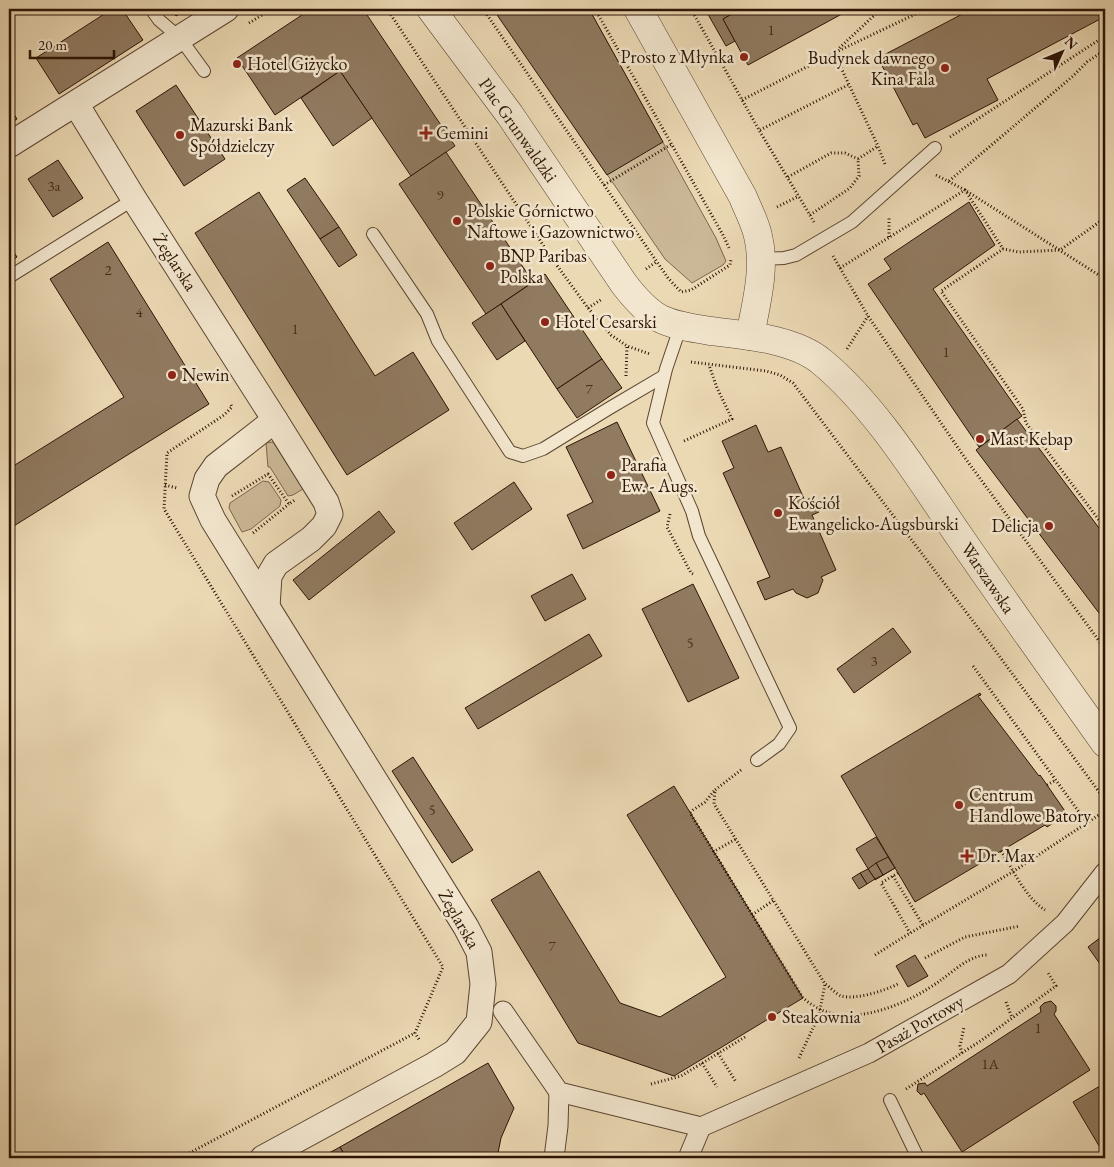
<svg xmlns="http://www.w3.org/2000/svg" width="1114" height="1167" viewBox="0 0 1114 1167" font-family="'EB Garamond',serif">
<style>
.green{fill:#cbb896;stroke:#7c664d}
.building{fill:#907a60;stroke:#2d1404}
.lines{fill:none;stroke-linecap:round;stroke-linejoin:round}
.service-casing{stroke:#5c4530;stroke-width:14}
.pedestrian-casing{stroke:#5c4530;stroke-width:21}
.minor-casing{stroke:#5c4530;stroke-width:27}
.tertiary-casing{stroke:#5c4530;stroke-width:29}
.path{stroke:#2d1404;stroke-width:3;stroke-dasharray:1 2.5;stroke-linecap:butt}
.service{stroke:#f2e6ce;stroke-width:12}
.pedestrian{stroke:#f2e6ce;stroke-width:19}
.minor{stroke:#f2e6ce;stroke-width:25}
.tertiary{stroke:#f2e6ce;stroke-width:28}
.poi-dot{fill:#8f2418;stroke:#f2e6ce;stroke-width:2}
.labels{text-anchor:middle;stroke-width:5;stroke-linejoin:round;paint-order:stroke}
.number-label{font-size:15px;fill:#462e1b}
.poi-label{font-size:18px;fill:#2d1404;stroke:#f2e6ce;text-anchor:start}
.street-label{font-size:18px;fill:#2d1404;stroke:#f2e6ce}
</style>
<rect width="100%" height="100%" fill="#ebd9b4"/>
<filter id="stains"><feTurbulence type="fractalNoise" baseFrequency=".004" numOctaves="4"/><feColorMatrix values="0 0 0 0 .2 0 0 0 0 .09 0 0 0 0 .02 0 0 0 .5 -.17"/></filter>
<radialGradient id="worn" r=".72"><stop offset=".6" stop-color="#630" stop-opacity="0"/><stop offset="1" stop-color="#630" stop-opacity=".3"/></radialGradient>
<g class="green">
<polygon points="494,9 589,9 716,238 726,261 723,265 692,283 665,259"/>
<polygon points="273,442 303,489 293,495 288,496 270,467 268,467 266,443"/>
<polygon points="263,481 269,482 281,500 280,506 251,529 242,532 229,508 230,503"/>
</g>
<g class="building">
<polygon points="112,9 122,9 143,40 59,94 36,58"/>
<polygon points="171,9 187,9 176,16"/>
<polygon points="311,9 363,9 455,146 411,176 340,71 275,115 237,58"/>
<polygon points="493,9 589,9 663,142 607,175"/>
<polygon points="705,9 741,9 723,19 735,41 726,46"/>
<polygon points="741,9 851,9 748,65 723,19"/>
<polygon points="972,9 1100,9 1104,17 987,79 998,100 925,138 917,123 913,125 878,58"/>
<polygon points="340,71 372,118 333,146 301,98"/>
<polygon points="176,85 225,159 184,186 136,111"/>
<polygon points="9,106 17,119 9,124"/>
<polygon points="446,152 533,282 486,314 399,184"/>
<polygon points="58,160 83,198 53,217 28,179"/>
<polygon points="305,178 339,227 320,239 287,190"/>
<polygon points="259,192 375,376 413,352 449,410 347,475 195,233"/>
<polygon points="969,202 995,245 933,289 1022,416 979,447 868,284 891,269 884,259"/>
<polygon points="339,227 357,255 339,267 320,239"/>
<polygon points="108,242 209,404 9,529 9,466 10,468 124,397 50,279"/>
<polygon points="9,245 17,257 9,263"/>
<polygon points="545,274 602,359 557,389 501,304"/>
<polygon points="501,304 525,341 497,360 472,323"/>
<polygon points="602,359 622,388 577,418 557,389"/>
<polygon points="1017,419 1105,536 1105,608 1099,613 976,450"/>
<polygon points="617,422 660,511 583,549 567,515 593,502 566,447"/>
<polygon points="756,425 768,452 781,447 805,501 812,497 819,512 812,515 836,570 821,577 823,580 818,593 807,598 796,593 793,589 765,600 757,582 770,577 723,473 734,468 722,441"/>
<polygon points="514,482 532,509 472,550 454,523"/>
<polygon points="379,511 395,532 309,600 293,580"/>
<polygon points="572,574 586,599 545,621 531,596"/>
<polygon points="693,584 739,678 688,702 642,609"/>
<polygon points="893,628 911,652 854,693 837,669"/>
<polygon points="589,634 602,656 478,729 465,708"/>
<polygon points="980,693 981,695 978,696 1039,776 1040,775 1047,785 1067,814 1047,827 1045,825 915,902 841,776"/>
<polygon points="413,757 473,850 452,863 392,771"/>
<polygon points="674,786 803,998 674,1076 578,1043 491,900 539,871 620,1003 660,1017 726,977 627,815"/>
<polygon points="876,837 895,868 875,880 856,849"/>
<polygon points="888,857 895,868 883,875 876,863"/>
<polygon points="876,863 883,875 875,879 868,869"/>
<polygon points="868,869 875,879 867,884 860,873"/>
<polygon points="860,873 867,884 859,889 852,878"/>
<polygon points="1105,934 1105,971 1088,947"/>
<polygon points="915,955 928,976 908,987 896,966"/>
<polygon points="1051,1001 1056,1006 1056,1011 1054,1014 1090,1070 962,1152 924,1093 921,1095 917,1091 918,1084 925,1083 927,1086 1041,1012 1040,1007 1044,1003"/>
<polygon points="488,1063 514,1108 501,1138 497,1158 346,1158 340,1147"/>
<polygon points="1105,1083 1105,1156 1073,1102"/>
<polygon points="340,1147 346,1158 320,1158"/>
</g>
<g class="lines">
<g class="service-casing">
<g id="service">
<polyline points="151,9 159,20 180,38 204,71"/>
<polyline points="373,234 427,314 438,341 510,452 523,456 543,449 608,409 664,376"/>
<polyline points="760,259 784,258 796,255 852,222 935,148"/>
<polyline points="9,277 134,199"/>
<polyline points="681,325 666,369 653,423 692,511 699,536 790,728 779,744 757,760"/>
<polyline points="890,1100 918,1158"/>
</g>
</g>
<g class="pedestrian-casing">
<g id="pedestrian">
<polyline points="503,1011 559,1092 701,1127"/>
<polyline points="554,1158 558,1126 559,1092"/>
<polyline points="688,1158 701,1127 869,1053 1009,974 1065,923 1105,872"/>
</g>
</g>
<g class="minor-casing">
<g id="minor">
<polyline points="76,104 134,199 275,420 326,502 330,514 324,526 311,539 276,564 269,576 267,607"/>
<polyline points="9,145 226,9"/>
<polyline points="263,1158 434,1065 455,1052 479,1022 483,984 479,952 466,927 267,607 213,520 202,496 207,479 216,466 275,420"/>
</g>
</g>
<g class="tertiary-casing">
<g id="tertiary">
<path d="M 431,9 L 510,115 L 624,284 C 634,297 645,310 659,318 C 674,326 694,328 710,331 C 745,335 795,339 822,362 C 875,406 918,476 957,533 C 1006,604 1055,673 1105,743"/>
<path d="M 638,9 L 743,197 C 748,210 755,222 758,236 C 766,268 756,304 750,336"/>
</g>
</g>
<g class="path">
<polyline points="387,9 553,260 588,308 611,335 627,346 650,354"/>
<polyline points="483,9 668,278 681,292 691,290 730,265 731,259"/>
<polyline points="595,9 723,235 730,250"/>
<polyline points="691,9 759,130 814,222"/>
<polyline points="881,9 834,53 878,146 885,164"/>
<polyline points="249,23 272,9"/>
<polyline points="742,100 834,53 926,9"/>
<polyline points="760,130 848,85"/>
<polyline points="950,137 1105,36"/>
<polyline points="858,159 878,146"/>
<polyline points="936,175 965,190 1105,279"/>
<polyline points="788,177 831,153 845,153 858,159"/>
<polyline points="949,181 1073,76 1087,62 1105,50"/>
<polyline points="604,185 672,144"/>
<polyline points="777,207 799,196"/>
<polyline points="810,215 850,188 859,176 858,159"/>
<polyline points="1105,218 1060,250 1019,252 1003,249 941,291 1023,409 1026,423 1105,528"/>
<polyline points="889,237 889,218"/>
<polyline points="833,256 868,316 965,458 1105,649"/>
<polyline points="840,268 965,190 1003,249"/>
<polyline points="646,269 656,262"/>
<polyline points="588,308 602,299"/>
<polyline points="847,349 868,316"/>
<polyline points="691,362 766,371 780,375 793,383 997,653 1105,800"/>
<polyline points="626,376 627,346"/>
<polyline points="231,405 232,407 224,415 167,453 164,509 443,967 415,1033 420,1041"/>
<polyline points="684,441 732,419 717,388 709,365"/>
<polyline points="165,485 177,488"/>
<polyline points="232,496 268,474 289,504 295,500"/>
<polyline points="670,514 667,527 691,573 693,574"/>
<polyline points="253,533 289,504"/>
<polyline points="973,666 1087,823"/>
<path d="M 741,770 L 715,790 L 714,804 L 825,984 C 830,987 836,994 841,996 C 856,1000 884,991 898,984"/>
<polyline points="1047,785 1056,780"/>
<path d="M 714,791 L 705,802 L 693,810 L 690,813 L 803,998 C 808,1002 813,1006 819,1009 C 857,1027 911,1002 941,980 C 955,970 970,955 988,955"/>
<path d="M 1001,851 C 1014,871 1025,897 1045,910"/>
<polyline points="713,852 736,839"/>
<polyline points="898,873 881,883 910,933"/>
<polyline points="893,876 923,925"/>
<polyline points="752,915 774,900"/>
<polyline points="875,955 902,938 1014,871 1105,811"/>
<polyline points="925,958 965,937 1020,926"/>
<polyline points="1006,1002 1012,1018"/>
<polyline points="718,1053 736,1082"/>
<polyline points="962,1053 960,1046 964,1027"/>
<polyline points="799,1058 819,1015 825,984"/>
<polyline points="702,1063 717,1087"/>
<polyline points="651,1084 681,1076 745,1037"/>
<polyline points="906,1089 982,1040 1056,986 1047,971"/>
<polyline points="180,1158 415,1033"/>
</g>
<use href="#service" class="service"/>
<use href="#pedestrian" class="pedestrian"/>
<use href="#minor" class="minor"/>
<use href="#tertiary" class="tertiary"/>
</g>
<g class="poi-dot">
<circle cx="744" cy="57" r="5"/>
<circle cx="237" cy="64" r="5"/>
<circle cx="945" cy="68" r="5"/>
<path d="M423.5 125.5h5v5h5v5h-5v5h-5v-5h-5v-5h5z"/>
<circle cx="180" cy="135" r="5"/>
<circle cx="457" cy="221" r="5"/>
<circle cx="490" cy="266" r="5"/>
<circle cx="545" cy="322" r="5"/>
<circle cx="172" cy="375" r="5"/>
<circle cx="980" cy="439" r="5"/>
<circle cx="611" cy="475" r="5"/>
<circle cx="778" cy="513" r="5"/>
<circle cx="1049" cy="526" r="5"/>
<circle cx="959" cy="805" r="5"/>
<path d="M964.5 848.5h5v5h5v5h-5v5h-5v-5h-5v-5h5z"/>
<circle cx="772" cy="1017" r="5"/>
</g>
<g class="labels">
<g class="number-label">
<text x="771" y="35">1</text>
<text x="54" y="191">3a</text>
<text x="440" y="200">9</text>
<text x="108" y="275">2</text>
<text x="139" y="317">4</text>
<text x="295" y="334">1</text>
<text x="946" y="357">1</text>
<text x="589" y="394">7</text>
<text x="690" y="648">5</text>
<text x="874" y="666">3</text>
<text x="432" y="815">5</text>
<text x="552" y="951">7</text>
<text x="1038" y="1033">1</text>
<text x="990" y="1069">1A</text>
</g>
<g class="poi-label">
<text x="734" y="63" text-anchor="end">Prosto z Młynka</text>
<text x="935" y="64" text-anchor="end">Budynek dawnego<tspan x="935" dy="21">Kina Fala</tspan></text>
<text x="247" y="70">Hotel Giżycko</text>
<text x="190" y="131">Mazurski Bank<tspan x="190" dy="21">Spółdzielczy</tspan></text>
<text x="436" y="139">Gemini</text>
<text x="467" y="217">Polskie Górnictwo<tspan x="467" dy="21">Naftowe i Gazownictwo</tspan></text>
<text x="500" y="262">BNP Paribas<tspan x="500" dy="21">Polska</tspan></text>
<text x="555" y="328">Hotel Cesarski</text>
<text x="182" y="381">Newin</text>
<text x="990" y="445">Mast Kebap</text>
<text x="621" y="471">Parafia<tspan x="621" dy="21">Ew. - Augs.</tspan></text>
<text x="788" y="509">Kościół<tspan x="788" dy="21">Ewangelicko-Augsburski</tspan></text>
<text x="1039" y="532" text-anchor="end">Delicja</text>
<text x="969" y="801">Centrum<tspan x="969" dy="21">Handlowe Batory</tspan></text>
<text x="977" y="862">Dr. Max</text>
<text x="782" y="1023">Steakownia</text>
</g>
<g class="street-label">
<text transform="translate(518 130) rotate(55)" y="6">Plac Grunwaldzki</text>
<text transform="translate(175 262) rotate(57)" y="6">Żeglarska</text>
<text transform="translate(988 578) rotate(56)" y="6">Warszawska</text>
<text transform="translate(459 919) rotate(60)" y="6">Żeglarska</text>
<text transform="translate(920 1024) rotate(-30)" y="6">Pasaż Portowy</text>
</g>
</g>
<rect width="1114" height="1167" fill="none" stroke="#ebd9b4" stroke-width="30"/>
<rect x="10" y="10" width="1094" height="1147" fill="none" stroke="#2d1404" stroke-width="2.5"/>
<rect x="15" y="15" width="1084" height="1137" fill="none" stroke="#2d1404"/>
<g transform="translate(1062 52) rotate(46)" stroke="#f2e6ce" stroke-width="4" paint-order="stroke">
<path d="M0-4L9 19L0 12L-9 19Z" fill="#2d1404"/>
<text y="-8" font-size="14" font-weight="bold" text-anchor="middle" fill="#2d1404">N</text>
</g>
<path d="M30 50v8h84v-8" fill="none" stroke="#2d1404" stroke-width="2.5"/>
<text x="38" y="50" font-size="15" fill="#2d1404" stroke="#f2e6ce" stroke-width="4" paint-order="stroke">20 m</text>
<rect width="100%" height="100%" filter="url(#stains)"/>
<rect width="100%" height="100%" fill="url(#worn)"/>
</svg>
